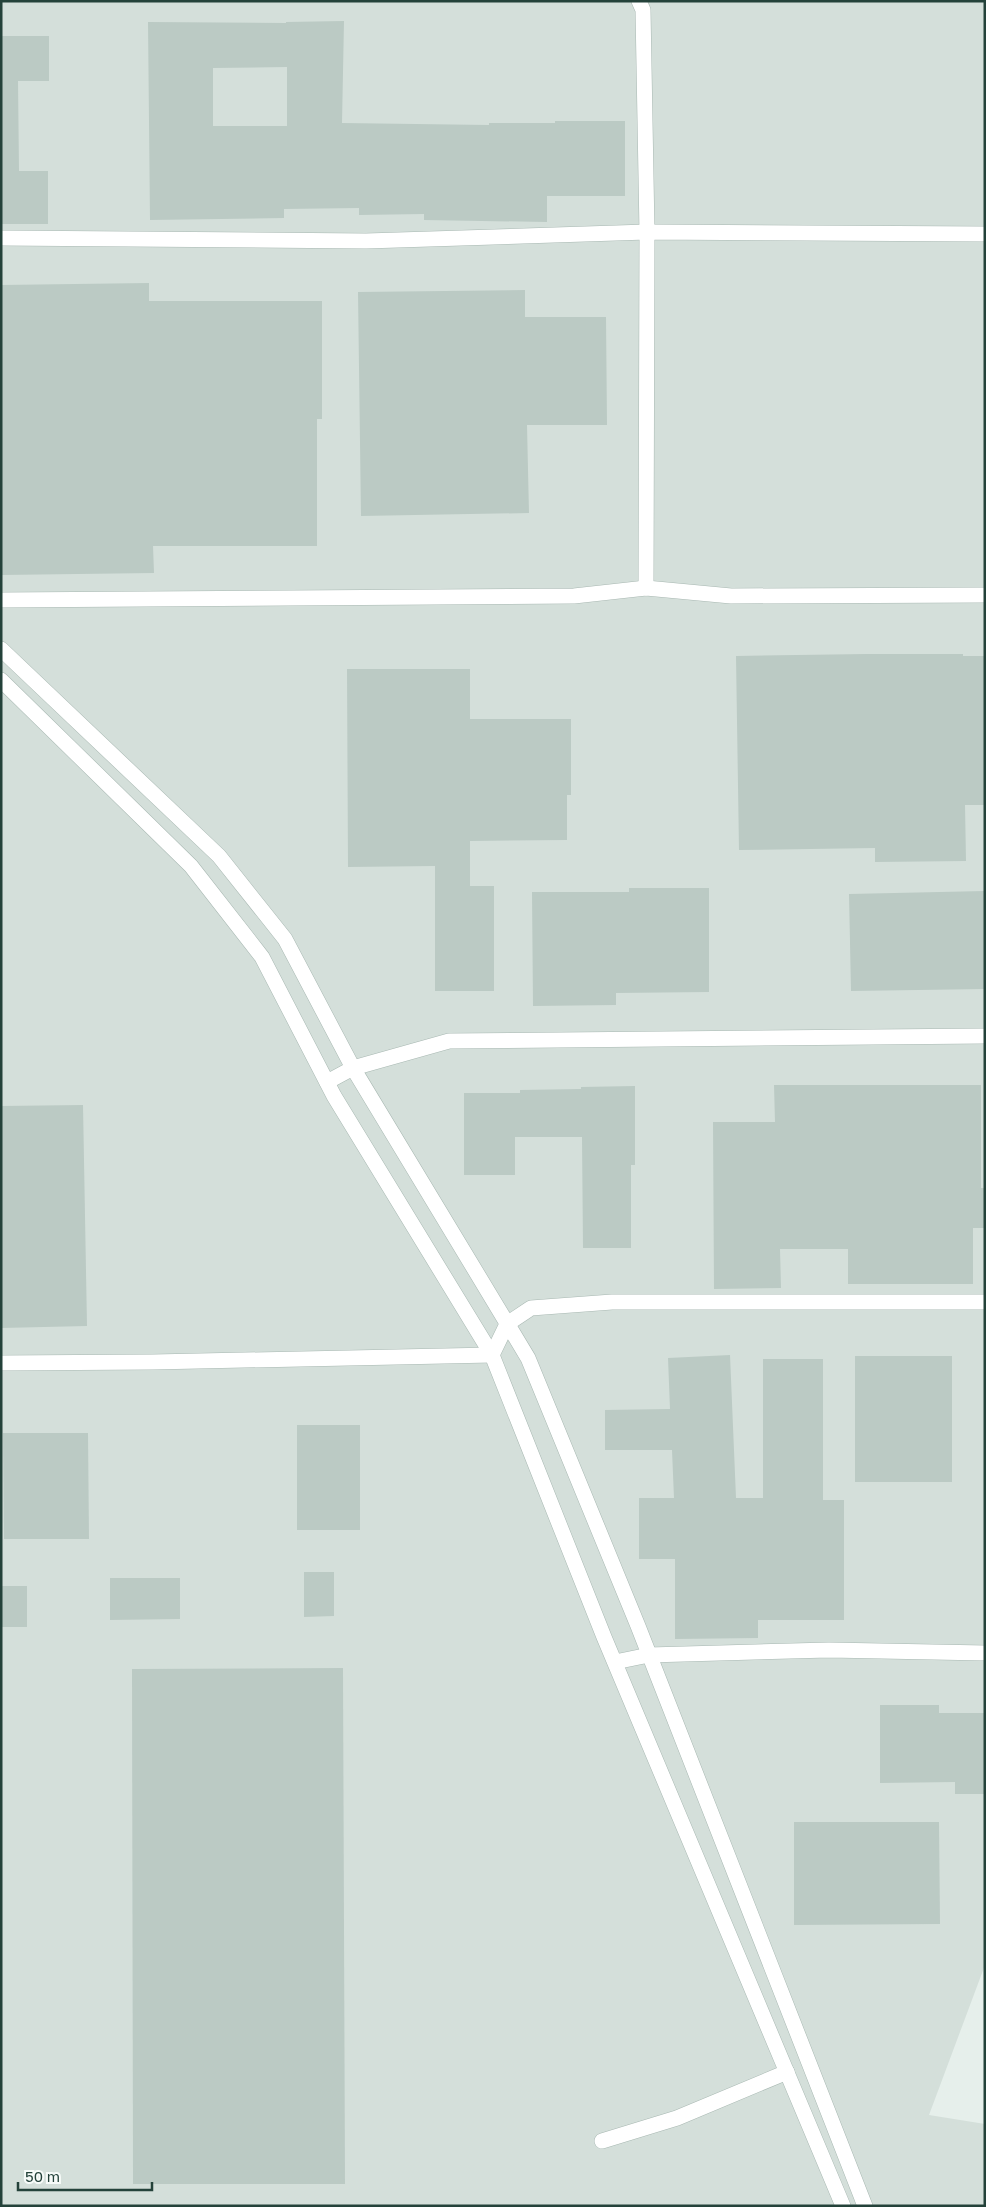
<svg xmlns="http://www.w3.org/2000/svg" width="986" height="2207" viewBox="0 0 986 2207" font-family="'Golos Text',sans-serif">
<style>
.built{fill:#d4dfda}
.building{fill:#bbcac4;fill-rule:evenodd}
.lines{fill:none;stroke-linecap:round;stroke-linejoin:round}
.minor-casing{stroke:#a8b8b2;stroke-width:16}
.tertiary-casing{stroke:#a8b8b2;stroke-width:16}
.minor{stroke:#fff;stroke-width:15}
.tertiary{stroke:#fff;stroke-width:15}
</style>
<rect width="100%" height="100%" fill="#e6efeb"/>
<polygon class="built" points="1,1 985,1 985,1965 929,2115 985,2124 985,2206 1,2206"/>
<g class="building">
<path d="M 344,21 L 342,123 L 489,125 L 489,123 L 555,123 L 555,121 L 625,121 L 625,196 L 547,196 L 547,222 L 424,220 L 424,214 L 359,215 L 359,208 L 284,209 L 284,218 L 150,220 L 148,22 L 286,23 L 286,22 ZM 287,67 L 287,126 L 213,126 L 213,68 Z"/>
<polygon points="1,36 49,36 49,81 18,81 19,171 48,171 48,224 1,224"/>
<polygon points="149,283 149,301 322,301 322,419 317,419 317,546 153,546 154,573 1,575 1,285"/>
<polygon points="525,290 525,317 606,317 607,425 527,425 529,513 361,516 358,292"/>
<polygon points="866,654 963,654 963,656 985,656 985,805 965,805 966,861 875,862 875,848 739,850 736,656"/>
<polygon points="347,669 470,669 470,719 571,719 571,795 567,795 567,840 470,841 470,886 494,886 494,991 435,991 435,866 348,867"/>
<polygon points="629,888 709,888 709,992 616,993 616,1005 533,1006 532,892 629,892"/>
<polygon points="985,891 985,989 851,991 849,894"/>
<polygon points="774,1085 981,1085 981,1188 985,1188 985,1228 973,1228 973,1284 848,1284 848,1249 780,1249 781,1288 714,1289 713,1122 775,1122"/>
<polygon points="635,1086 635,1165 631,1165 631,1248 583,1248 582,1137 515,1137 515,1175 464,1175 464,1093 520,1093 520,1090 581,1089 581,1087"/>
<polygon points="83,1105 87,1326 1,1328 1,1106"/>
<polygon points="730,1355 736,1498 763,1498 763,1359 823,1359 823,1500 844,1500 844,1620 758,1620 758,1638 675,1639 675,1559 639,1559 639,1498 674,1498 672,1450 605,1450 605,1410 670,1409 668,1358"/>
<rect x="855" y="1356" width="97" height="126"/>
<rect x="297" y="1425" width="63" height="105"/>
<polygon points="3,1433 88,1433 89,1539 4,1539"/>
<polygon points="304,1572 334,1572 334,1616 304,1617"/>
<polygon points="110,1578 180,1578 180,1619 110,1620"/>
<rect x="1" y="1586" width="26" height="41"/>
<polygon points="343,1668 345,2184 133,2184 132,1669"/>
<polygon points="880,1705 939,1705 939,1713 985,1713 985,1794 955,1794 955,1782 880,1783"/>
<polygon points="794,1822 939,1822 940,1924 794,1925"/>
</g>
<g class="lines">
<g class="minor-casing">
<g id="minor">
<polyline points="639,1 643,10 647,232 646,588"/>
<polyline points="1,238 366,241 647,232 985,234"/>
<polyline points="1,600 574,596 646,588 731,596 985,595"/>
<polyline points="327,1082 353,1068 449,1041 985,1036"/>
<polyline points="1,1363 153,1362 492,1355 507,1324 531,1308 612,1302 985,1302"/>
<polyline points="615,1662 649,1655 829,1650 985,1653"/>
<polyline points="602,2141 677,2118 787,2072"/>
</g>
</g>
<g class="tertiary-casing">
<g id="tertiary">
<polyline points="1,649 219,856 285,939 353,1068 528,1358 638,1626 865,2206"/>
<polyline points="1,680 191,866 262,957 334,1096 492,1355 604,1637 843,2206"/>
</g>
</g>
<use href="#minor" class="minor"/>
<use href="#tertiary" class="tertiary"/>
</g>
<rect width="986" height="2207" fill="none" stroke="#24423a" stroke-width="5"/>
<path d="M18 2182v8h134v-8" fill="none" stroke="#24423a" stroke-width="2.5"/>
<text x="25" y="2182" font-size="15" fill="#24423a" stroke="#f7fbf9" stroke-width="4" paint-order="stroke">50 m</text>
</svg>
